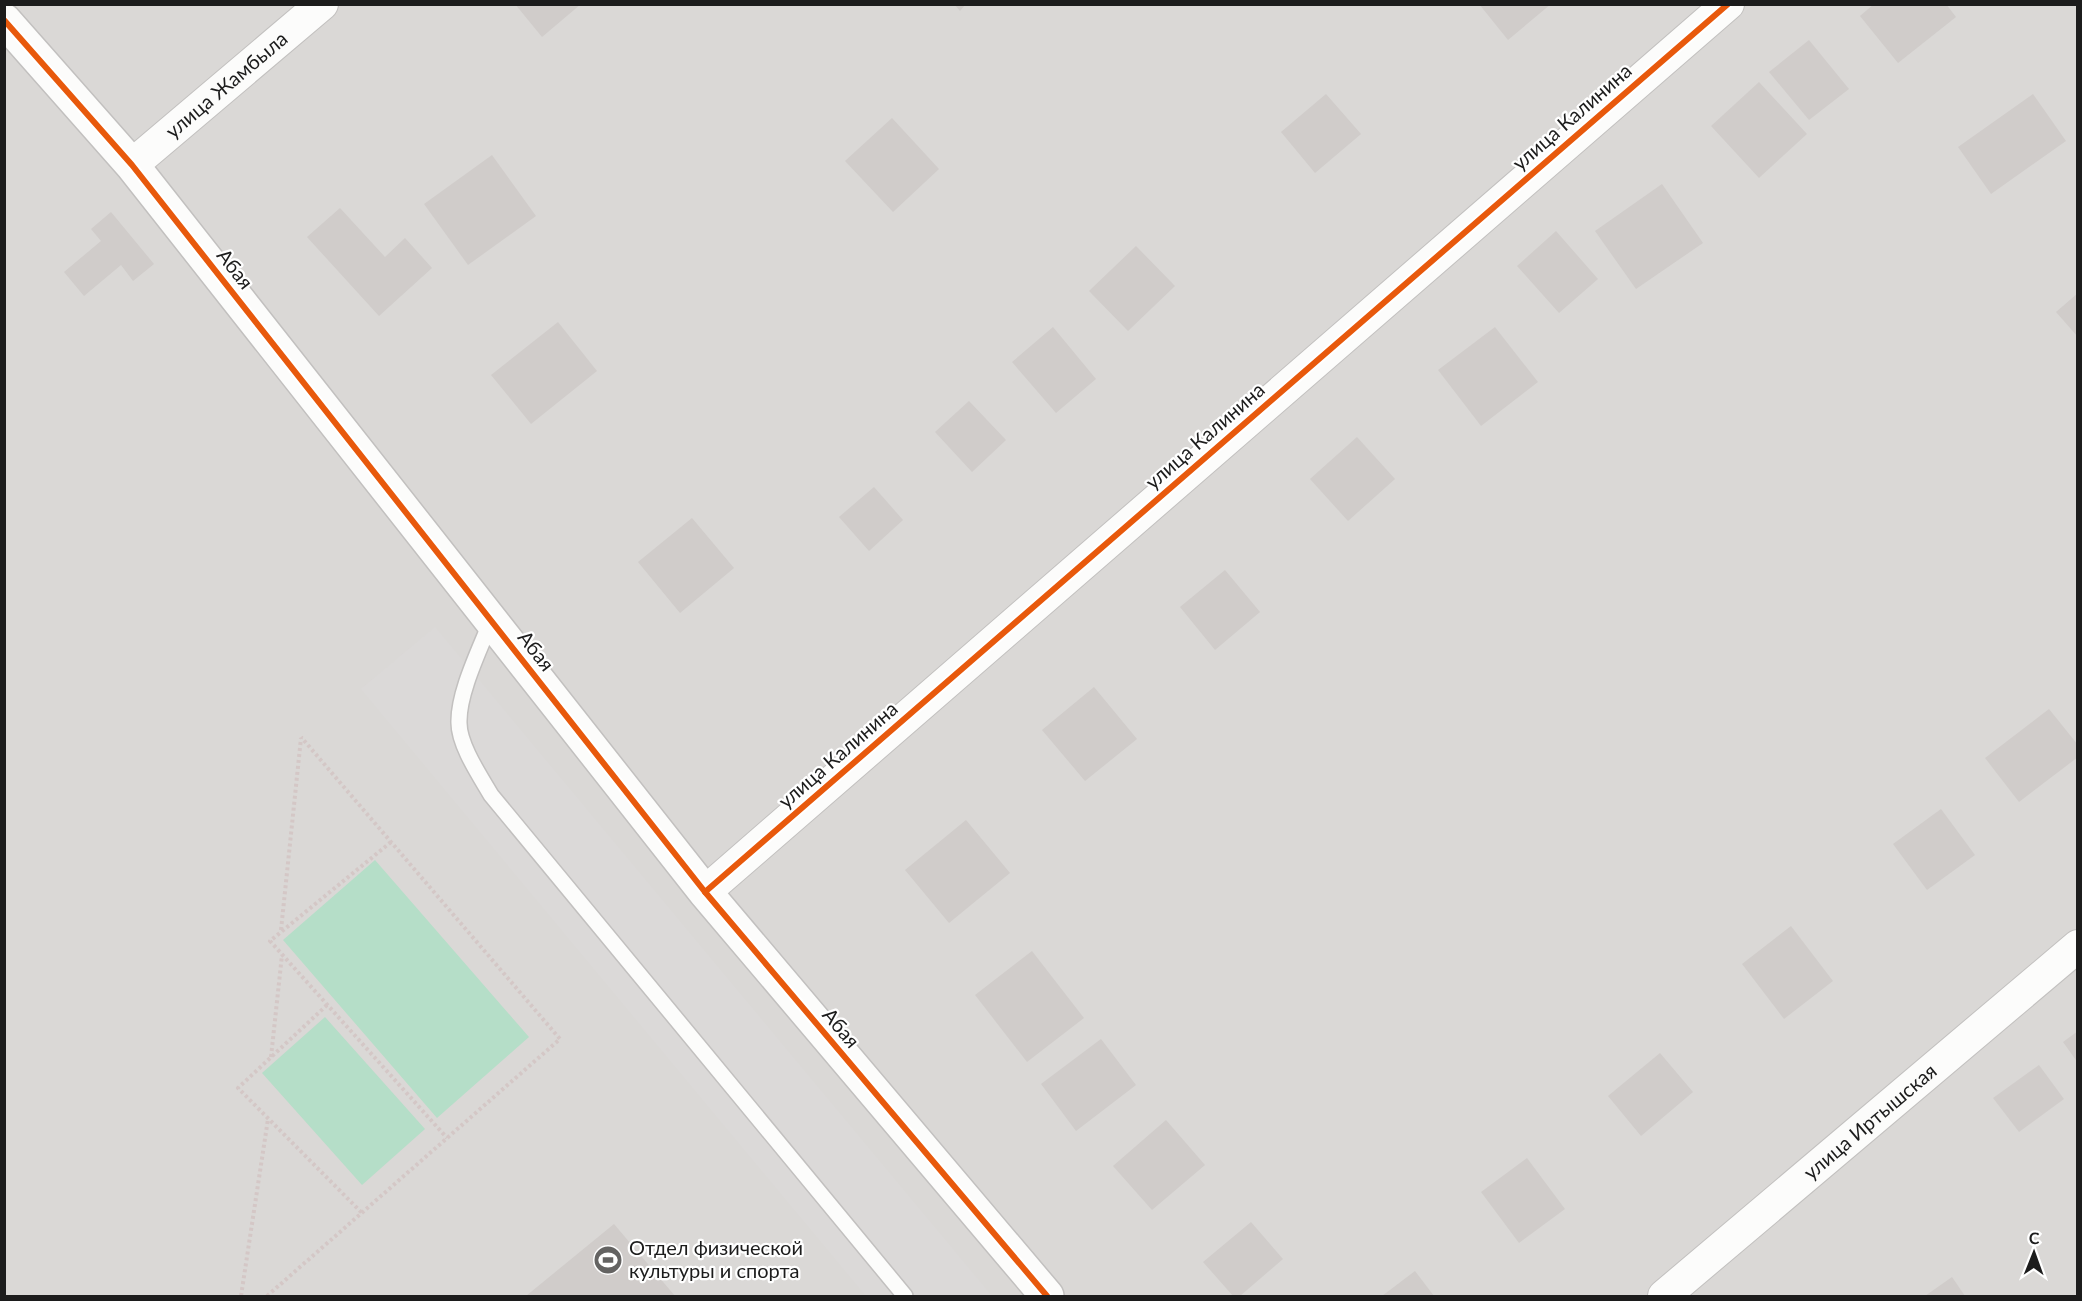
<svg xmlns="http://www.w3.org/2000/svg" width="2082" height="1301" viewBox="0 0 2082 1301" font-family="Lato,sans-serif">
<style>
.residential{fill:#dad8d6}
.pitch{fill:#b5dec8}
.parking{fill:#dbd9d8}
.building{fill:#d0ccca}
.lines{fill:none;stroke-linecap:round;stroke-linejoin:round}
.service-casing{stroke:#c2c0bf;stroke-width:18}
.minor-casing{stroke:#c2c0bf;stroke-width:34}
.tertiary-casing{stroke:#c2c0bf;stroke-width:36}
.path{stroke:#d4c7c6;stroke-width:4;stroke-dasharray:3 3;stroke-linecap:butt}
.service{stroke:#fcfcfb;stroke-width:15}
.minor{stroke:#fcfcfb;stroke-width:32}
.tertiary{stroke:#fcfcfb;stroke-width:33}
.cycleway-casing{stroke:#fff;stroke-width:10}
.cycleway{stroke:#e8590c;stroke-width:6}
.labels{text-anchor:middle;stroke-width:4.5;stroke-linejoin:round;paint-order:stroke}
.street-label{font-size:20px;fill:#1c1c1c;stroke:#fff}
.poi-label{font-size:20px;fill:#1c1c1c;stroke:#fff;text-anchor:start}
</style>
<rect width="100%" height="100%" fill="#ebe8e5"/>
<rect class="residential" x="5" y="5" width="2072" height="1291"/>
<g class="pitch">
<polygon points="375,860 529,1037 437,1118 283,940"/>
<polygon points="325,1017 425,1129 362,1185 262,1073"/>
</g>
<polygon class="parking" points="435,627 992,1296 866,1296 361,689"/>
<g class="building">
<polygon points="515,4 581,4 542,37"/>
<polygon points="954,4 966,4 960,11"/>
<polygon points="1479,4 1551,4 1508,40"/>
<polygon points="1874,4 1946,4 1956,17 1898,63 1860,16"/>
<polygon points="1809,40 1849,89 1809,120 1769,72"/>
<polygon points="1759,82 1807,134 1759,178 1711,126"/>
<polygon points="1326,94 1361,134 1315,173 1281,132"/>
<polygon points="2033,94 2066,141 1991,194 1958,147"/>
<polygon points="892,118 939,169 893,212 845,161"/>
<polygon points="492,155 536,216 468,265 424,204"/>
<polygon points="1662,184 1703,243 1636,289 1595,231"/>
<polygon points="340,208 385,257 405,238 432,268 379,316 307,237"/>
<polygon points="111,212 154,264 133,281 121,265 84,296 64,272 101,241 91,229"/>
<polygon points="1556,231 1598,279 1559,313 1517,266"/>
<polygon points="1136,246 1175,286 1128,331 1089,291"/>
<polygon points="2078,293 2078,337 2056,312"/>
<polygon points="558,322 597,371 531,424 491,375"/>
<polygon points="1053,327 1096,379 1056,413 1012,362"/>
<polygon points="1495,327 1538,382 1481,426 1438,370"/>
<polygon points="969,401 1006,440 972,472 935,432"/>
<polygon points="1357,437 1395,479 1348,521 1310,479"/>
<polygon points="874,487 903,520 869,551 839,517"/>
<polygon points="692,518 734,568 680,613 638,562"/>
<polygon points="1225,570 1260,612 1215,650 1180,607"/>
<polygon points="1094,687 1137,739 1085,781 1042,730"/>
<polygon points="2049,709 2078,745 2078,757 2019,802 1985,758"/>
<polygon points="1941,809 1975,855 1927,890 1893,844"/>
<polygon points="966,820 1010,873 949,923 905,870"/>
<polygon points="1791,926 1833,981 1784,1019 1742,964"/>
<polygon points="1032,951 1084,1018 1027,1062 975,995"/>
<polygon points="2078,1031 2078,1063 2063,1042"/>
<polygon points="1101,1039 1136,1085 1076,1131 1041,1084"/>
<polygon points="1660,1053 1693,1092 1641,1136 1608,1096"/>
<polygon points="2039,1065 2064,1099 2019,1132 1993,1098"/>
<polygon points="1166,1120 1205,1165 1152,1210 1113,1166"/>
<polygon points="1527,1158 1565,1209 1519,1243 1481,1192"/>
<polygon points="1251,1222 1283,1259 1240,1296 1233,1296 1203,1262"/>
<polygon points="614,1224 675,1296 526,1296"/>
<polygon points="1415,1271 1434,1296 1382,1296"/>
<polygon points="1952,1277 1965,1296 1925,1296"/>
</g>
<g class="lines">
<g class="service-casing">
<path id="service" d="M 491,621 C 480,649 458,693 459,723 C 459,745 480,776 491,795 L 905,1296"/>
</g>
<g class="minor-casing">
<g id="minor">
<path id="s1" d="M 132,165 L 322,4"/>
<polyline points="705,892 1728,4"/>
<path id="s2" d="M 1664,1296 L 2078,946"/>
</g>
</g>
<g class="tertiary-casing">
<polyline id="tertiary" points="4,20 132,165 705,892 1047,1296"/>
</g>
<g class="path">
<polyline points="391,842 270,941 447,1138"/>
<polyline points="281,930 301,738"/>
<polyline points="327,1005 238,1088 362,1213"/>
<polyline points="271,1057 282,955"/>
<polyline points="241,1296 268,1119"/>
<polyline points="267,1296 560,1039 301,737"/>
</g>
<use href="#service" class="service"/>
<use href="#minor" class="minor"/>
<use href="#tertiary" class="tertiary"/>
<g class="cycleway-casing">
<g id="cycleway">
<polyline points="4,20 132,165 705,892 1047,1296"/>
<polyline points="705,892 1728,4"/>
</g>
</g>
<use href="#cycleway" class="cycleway"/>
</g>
<defs>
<g id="stadium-disc" transform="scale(1.5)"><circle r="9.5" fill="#646362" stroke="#fff"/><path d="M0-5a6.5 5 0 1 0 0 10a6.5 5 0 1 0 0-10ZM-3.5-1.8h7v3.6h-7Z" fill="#fff"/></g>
</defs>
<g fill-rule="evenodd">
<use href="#stadium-disc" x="608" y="1260"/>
</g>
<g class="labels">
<g class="street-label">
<text dy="7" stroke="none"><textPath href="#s1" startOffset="124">улица Жамбыла</textPath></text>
<text transform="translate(1572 117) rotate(-41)" y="7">улица Калинина</text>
<text transform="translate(235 269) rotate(52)" y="7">Абая</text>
<text transform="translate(1205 436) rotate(-41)" y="7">улица Калинина</text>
<text transform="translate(536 651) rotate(52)" y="7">Абая</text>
<text transform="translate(838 755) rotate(-41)" y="7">улица Калинина</text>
<text transform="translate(841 1028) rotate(50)" y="7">Абая</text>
<text dy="7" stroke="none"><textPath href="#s2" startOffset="270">улица Иртышская</textPath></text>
</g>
<g class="poi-label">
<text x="629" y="1255">Отдел физической<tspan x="629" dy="23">культуры и спорта</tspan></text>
</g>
</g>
<rect width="2082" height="1301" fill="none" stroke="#1c1c1c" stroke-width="12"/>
<g transform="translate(2034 1253) rotate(1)" stroke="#ffffff" stroke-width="4.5" paint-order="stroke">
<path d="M0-4.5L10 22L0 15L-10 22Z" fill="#1c1c1c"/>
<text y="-9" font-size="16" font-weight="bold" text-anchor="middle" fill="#1c1c1c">С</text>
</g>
</svg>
